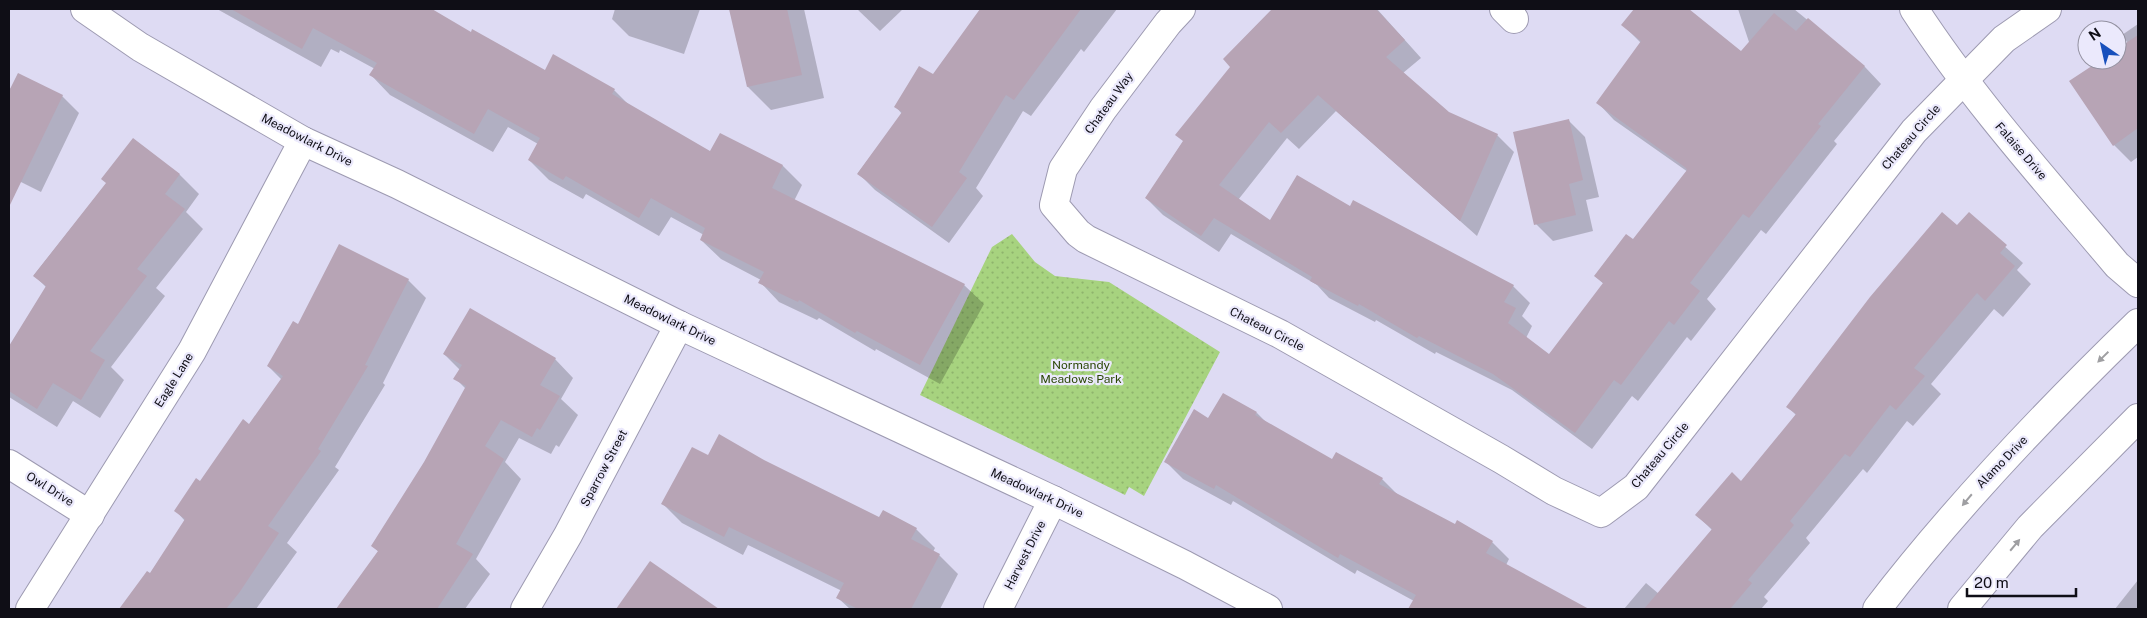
<svg xmlns="http://www.w3.org/2000/svg" width="2147" height="618" viewBox="0 0 2147 618" font-family="'Public Sans',sans-serif">
<style>
.park{fill:url(#park-dots)}
.shadow{fill:#0003}
.building{fill:#b7a4b5}
.lines{fill:none;stroke-linecap:round;stroke-linejoin:round}
.street-casing{stroke:#9d9ab1;stroke-width:30}
.secondary-casing{stroke:#9d9ab1;stroke-width:30}
.street{stroke:#fff;stroke-width:28}
.secondary{stroke:#fff;stroke-width:28}
.oneway{fill:#9f9fa2}
.labels{text-anchor:middle;stroke-width:4.5;stroke-linejoin:round;paint-order:stroke}
.street-label{font-size:12px;fill:#0f0e16;stroke:#ebe9fc}
.park-label{font-size:12px;fill:#2b4706;stroke:#ebe9fc}
</style>
<defs>
<pattern id="park-dots" width="8" height="8" patternUnits="userSpaceOnUse" patternTransform="scale(1.25)"><rect width="8" height="8" fill="#a7d37f"/><path d="M2 2h.1M6 6h.1" fill="none" stroke="#8fb46d" stroke-width="1.8" stroke-linecap="round"/></pattern>
</defs>
<rect width="100%" height="100%" fill="#dedbf3"/>
<polygon class="park" points="1012,234 1035,262 1055,276 1109,282 1220,352 1144,496 1129,487 1125,495 920,395 992,247"/>
<g class="shadow">
<polygon points="217,9 429,9 471,34 545,71 614,90 631,107 711,153 783,166 802,185 794,201 964,285 984,304 940,384 876,349 875,351 819,318 817,320 779,302 760,282 761,280 721,259 701,240 704,235 671,217 659,236 586,194 583,199 549,180 529,160 538,144 508,127 493,152 390,95 371,75 375,69 340,50 339,53 331,49 321,67"/>
<polygon points="615,9 700,9 684,54 629,36 612,19"/>
<polygon points="731,9 804,9 824,98 771,110 748,87"/>
<polygon points="857,9 903,9 880,31"/>
<polygon points="982,9 1117,9 1084,52 1081,49 1031,116 1023,111 976,188 983,196 949,243 875,190 858,173 902,114 896,107 933,75"/>
<polygon points="1273,9 1377,9 1421,58 1403,73 1448,113 1497,135 1514,152 1477,236 1336,111 1299,149 1287,138 1238,200 1270,222 1350,208 1513,286 1530,303 1522,316 1532,326 1526,338 1550,356 1604,284 1595,276 1634,241 1688,172 1614,120 1598,103 1641,43 1623,25 1636,9 1687,9 1757,66 1738,9 1794,9 1865,67 1881,84 1834,141 1837,144 1766,234 1761,230 1707,299 1716,309 1691,341 1687,337 1638,401 1632,396 1592,449 1512,390 1436,352 1435,354 1376,320 1375,322 1329,298 1317,285 1231,234 1219,252 1163,215 1146,198 1232,67 1224,59"/>
<polygon points="2138,24 2138,157 2131,162 2114,145 2103,60 2117,60 2117,51 2128,43 2122,35"/>
<polygon points="18,74 62,96 79,113 41,192 9,176 9,87 11,89"/>
<polygon points="1568,120 1585,137 1599,197 1586,200 1593,231 1553,241 1536,224"/>
<polygon points="133,139 180,175 199,194 186,212 203,229 156,288 165,296 111,367 124,380 100,418 73,401 57,427 9,397 9,349 47,288 34,275 107,183"/>
<polygon points="1969,214 2023,263 2017,270 2031,284 2003,317 1994,309 1931,384 1941,394 1913,426 1907,421 1867,473 1863,469 1806,538 1810,543 1764,597 1768,601 1761,609 1624,609 1646,583 1659,594 1713,531 1697,515 1742,483 1796,415 1788,407"/>
<polygon points="408,280 426,298 383,383 385,385 335,467 339,470 287,543 297,552 256,609 122,609 150,574 185,521 176,511 249,425 282,380 268,366 298,326"/>
<polygon points="444,354 555,359 573,378 561,399 578,415 559,447 556,445 551,454 519,438 505,462 521,479 476,559 490,574 465,609 337,609 379,552 372,546 425,463 466,389 455,378 460,370"/>
<polygon points="1257,413 1267,423 1332,461 1382,479 1398,495 1455,526 1492,542 1509,559 1506,565 1557,593 1573,609 1409,609 1414,601 1357,570 1355,574 1233,501 1231,505 1183,479 1166,462 1209,419"/>
<polygon points="709,457 764,461 880,519 916,529 935,548 933,552 939,555 958,574 940,609 850,609 838,598 842,591 748,545 743,555 682,523 663,504"/>
<polygon points="650,563 715,608 716,609 618,609"/>
<polygon points="2138,580 2138,609 2115,609"/>
</g>
<g class="building">
<polygon points="231,9 432,9 471,32 472,29 545,70 553,54 615,89 612,94 710,151 720,133 783,165 772,188 965,284 920,365 857,331 855,333 799,300 798,302 758,283 764,272 700,240 705,228 651,198 639,218 566,176 563,180 528,160 540,138 488,109 474,134 369,75 377,63 313,28 302,49"/>
<polygon points="729,9 787,9 802,75 747,87"/>
<polygon points="980,9 1081,9 1014,100 1006,95 959,172 967,178 932,227 857,174 902,112 894,107 919,66 933,74"/>
<polygon points="1272,9 1376,9 1405,40 1386,57 1449,112 1498,134 1460,221 1318,95 1281,133 1269,122 1219,185 1270,220 1297,175 1350,206 1353,200 1514,285 1504,302 1516,308 1508,323 1549,354 1603,283 1594,276 1626,234 1633,239 1687,170 1686,168 1596,103 1641,41 1621,25 1634,9 1689,9 1741,51 1774,13 1796,31 1808,18 1865,66 1818,124 1821,126 1749,218 1743,214 1690,283 1700,291 1674,325 1669,321 1621,385 1614,380 1575,433 1493,374 1419,336 1417,338 1359,304 1358,306 1310,281 1312,277 1214,218 1201,236 1145,198 1183,141 1175,135 1230,67 1223,59"/>
<polygon points="2138,35 2138,128 2113,146 2069,81 2101,60 2117,60 2117,49"/>
<polygon points="18,73 63,95 9,207 9,91"/>
<polygon points="1569,119 1583,180 1569,184 1576,215 1534,225 1513,132"/>
<polygon points="133,138 180,174 165,194 185,209 137,269 147,276 90,351 105,360 81,400 53,383 37,409 9,391 9,346 46,286 33,276 106,183 101,179"/>
<polygon points="1942,212 1957,225 1969,212 2007,245 2000,253 2015,266 1985,301 1977,293 1914,368 1925,376 1896,410 1890,405 1850,457 1845,454 1790,521 1794,525 1748,580 1752,583 1730,609 1644,609 1712,529 1695,515 1732,472 1741,481 1796,414 1786,407 1870,297"/>
<polygon points="339,244 409,279 365,365 368,366 318,449 321,451 268,526 279,533 239,593 226,609 119,609 147,571 150,573 185,519 174,511 196,478 200,481 243,419 249,424 283,376 267,366 293,321 298,324"/>
<polygon points="470,308 556,358 540,385 560,396 540,430 537,428 532,437 501,420 485,446 504,459 456,544 473,554 437,609 336,609 378,551 371,546 424,462 466,386 453,379 462,365 443,354"/>
<polygon points="1223,393 1257,412 1255,415 1332,459 1336,452 1383,478 1379,484 1455,524 1457,520 1493,541 1486,553 1589,609 1408,609 1416,595 1340,554 1338,558 1216,485 1214,489 1164,462 1194,409 1208,418"/>
<polygon points="719,434 764,460 879,517 883,510 917,528 911,539 940,554 911,609 858,609 836,598 844,583 729,527 724,537 661,504 692,447 708,455"/>
<polygon points="650,561 719,609 616,609"/>
</g>
<g class="lines">
<g class="street-casing">
<g id="street">
<polyline points="85,9 140,47 303,141 397,184 679,325 1053,500 1185,565 1268,609"/>
<polyline points="1181,9 1168,23 1103,109 1063,169 1054,205 1078,233 1086,239 1280,334 1501,459 1554,491 1601,513 1636,487 1914,131 2004,39 2047,9"/>
<polyline points="1504,9 1514,19"/>
<path d="M 1914,9 C 1974,101 2047,182 2117,265 L 2138,283"/>
<polyline points="9,464 90,515"/>
<polyline points="30,609 192,351 303,141"/>
<polyline points="525,609 568,535 679,325"/>
<polyline points="998,609 1053,500"/>
</g>
</g>
<g class="secondary-casing">
<g id="secondary">
<path d="M 1877,609 C 1955,507 2045,413 2138,323"/>
<polyline points="1962,609 2030,527 2138,418"/>
</g>
</g>
<use href="#street" class="street"/>
<use href="#secondary" class="secondary"/>
</g>
<defs><path id="oneway-solid" d="M-6-.8H1V-3.2L6.5 0L1 3.2V.8H-6Z" transform="scale(1.25)"/></defs>
<g class="oneway">
<use href="#oneway-solid" transform="translate(2103 357) rotate(136)"/>
<use href="#oneway-solid" transform="translate(1967 500) rotate(130)"/>
<use href="#oneway-solid" transform="translate(2015 545) rotate(-50)"/>
</g>
<g class="labels">
<g class="street-label">
<text transform="translate(1109 103) rotate(-54)" y="4">Chateau Way</text>
<text transform="translate(1911 137) rotate(-49)" y="4">Chateau Circle</text>
<text transform="translate(307 140) rotate(27)" y="4">Meadowlark Drive</text>
<text transform="translate(2021 151) rotate(49)" y="4">Falaise Drive</text>
<text transform="translate(670 320) rotate(26)" y="4">Meadowlark Drive</text>
<text transform="translate(1267 329) rotate(27)" y="4">Chateau Circle</text>
<text transform="translate(174 380) rotate(-58)" y="4">Eagle Lane</text>
<text transform="translate(1660 455) rotate(-50)" y="4">Chateau Circle</text>
<text transform="translate(2002 462) rotate(-46)" y="4">Alamo Drive</text>
<text transform="translate(604 468) rotate(-62)" y="4">Sparrow Street</text>
<text transform="translate(50 489) rotate(32)" y="4">Owl Drive</text>
<text transform="translate(1037 493) rotate(25)" y="4">Meadowlark Drive</text>
<text transform="translate(1025 555) rotate(-63)" y="4">Harvest Drive</text>
</g>
<g class="park-label">
<text x="1081" y="369">Normandy<tspan x="1081" dy="14">Meadows Park</tspan></text>
</g>
</g>
<rect width="2147" height="618" fill="none" stroke="#0f0e16" stroke-width="20"/>
<g transform="translate(2102 45) rotate(326)"><circle r="24" fill="#ebe9fc" stroke="#9391a0"/>
<path d="M0-4L9 19L0 12L-9 19Z" fill="#1850bc"/>
<text y="-8" font-size="14" font-weight="bold" text-anchor="middle" fill="#0f0e16">N</text>
</g>
<path d="M1967 588v8h109v-8" fill="none" stroke="#0f0e16" stroke-width="2.5"/>
<text x="1974" y="588" font-size="15" fill="#0f0e16" stroke="#ebe9fc" stroke-width="4" paint-order="stroke">20 m</text>
</svg>
